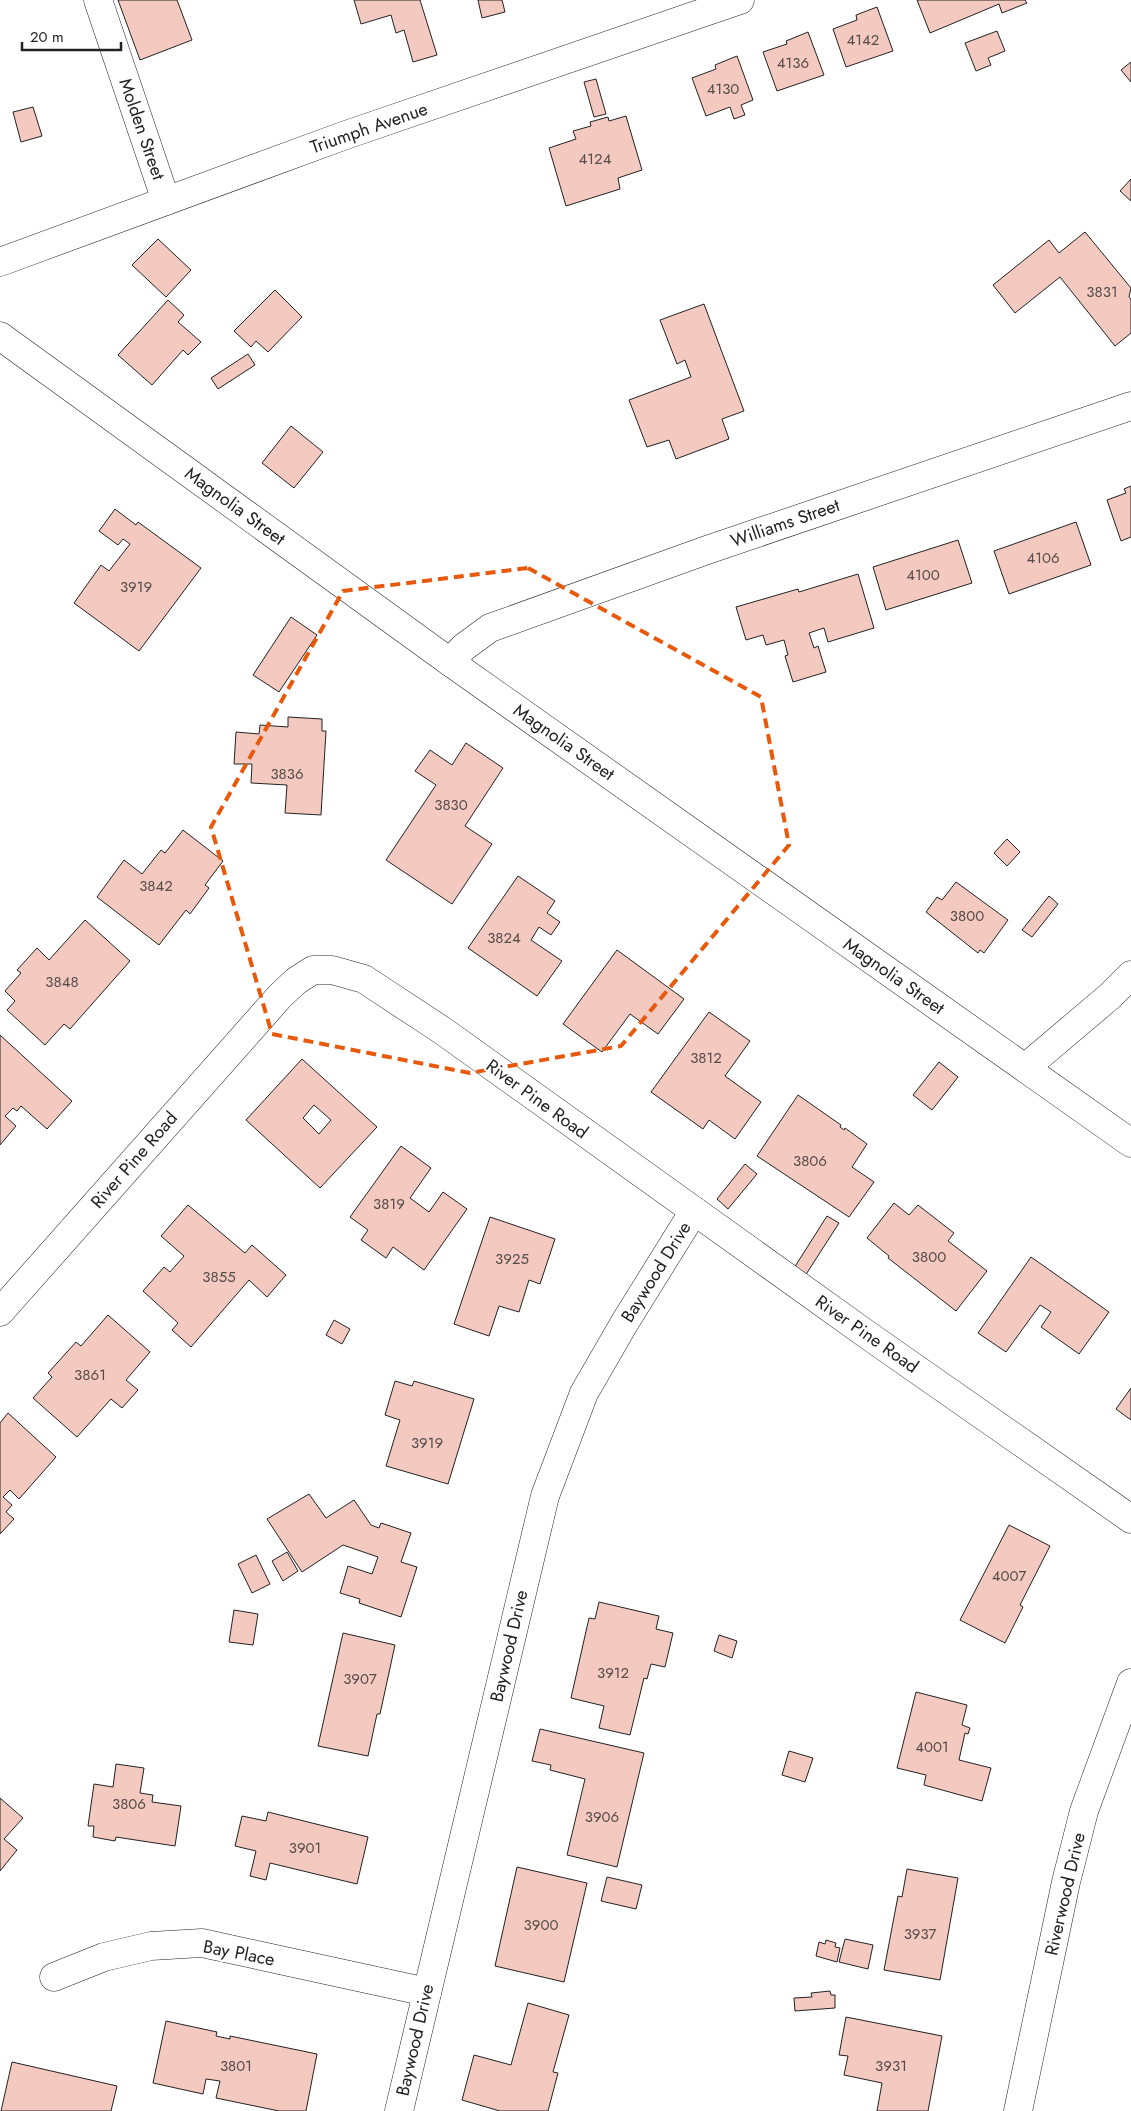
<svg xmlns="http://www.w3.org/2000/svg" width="1131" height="2111" viewBox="0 0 1131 2111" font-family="Jost,sans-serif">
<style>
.building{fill:#f3c9c0;stroke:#222;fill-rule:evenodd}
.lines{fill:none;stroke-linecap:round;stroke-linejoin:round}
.minor-casing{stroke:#222;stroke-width:29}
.minor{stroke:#fff;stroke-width:28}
.marked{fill:none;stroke:#e8590c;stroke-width:4;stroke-dasharray:10 6;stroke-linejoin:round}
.labels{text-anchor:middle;stroke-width:4;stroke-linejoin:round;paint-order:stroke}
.number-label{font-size:15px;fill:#564c4a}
.street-label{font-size:18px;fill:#222;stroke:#fff}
</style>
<rect width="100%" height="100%" fill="#fff"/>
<g class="building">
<polygon points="118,0 177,0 192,40 140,60"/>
<polygon points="354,0 420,0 437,55 413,62 404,30 396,33 391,15 361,24"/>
<polygon points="478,0 502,0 505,12 482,18"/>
<polygon points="917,0 1025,0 1027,3 1002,13 999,4 930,33"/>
<polygon points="877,7 893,51 846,67 833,29 857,20 856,15"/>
<polygon points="997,31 1005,51 988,58 991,65 976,71 965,43"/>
<polygon points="808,32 824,75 777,91 763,52 787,44 786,41"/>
<polygon points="737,56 753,100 741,105 745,115 734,119 730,107 706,116 692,78 716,69 715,65"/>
<polygon points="1131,62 1131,82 1121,70"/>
<polygon points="596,79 606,114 594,117 584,82"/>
<polygon points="33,107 42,136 21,142 13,112"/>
<polygon points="626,116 642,170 618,178 620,189 566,206 549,148 576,139 573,131 591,126 590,122 608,117 609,121"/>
<polygon points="1131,179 1131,201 1120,191"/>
<polygon points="1085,232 1131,288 1129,297 1131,299 1131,333 1115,346 1060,277 1015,313 993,285 1049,240 1059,253"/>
<polygon points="158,239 191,270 166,297 132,265"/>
<polygon points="275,290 302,317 268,352 256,341 251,347 234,331"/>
<polygon points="168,300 184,315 178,322 201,342 188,355 183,350 152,385 118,355"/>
<polygon points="704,304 744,411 722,419 729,439 676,459 669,440 647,447 629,400 691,377 685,360 677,364 660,320"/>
<polygon points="248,354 255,365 218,389 211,378"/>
<polygon points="291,426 323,452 294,488 262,463"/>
<polygon points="1131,486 1131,537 1121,541 1107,500 1126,493 1124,489"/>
<polygon points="115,509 136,525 138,522 201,568 139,651 74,603 101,565 109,571 130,544 123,539 118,545 99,531"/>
<polygon points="1076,522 1091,565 1009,594 994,551"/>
<polygon points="958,540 972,583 886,610 873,567"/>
<polygon points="858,574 874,628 828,642 824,628 809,633 814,648 818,646 826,672 793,682 785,656 788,655 784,640 766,645 763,635 746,640 736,607 798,589 799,592"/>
<polygon points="291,617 317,635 279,692 253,675"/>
<polygon points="288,717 322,719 322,731 326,731 321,815 285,813 287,785 251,783 252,764 234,764 236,732 259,734 260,725 288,727"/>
<polygon points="466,743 503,768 465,826 492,844 452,904 386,860 436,785 415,771 430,750 452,765"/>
<polygon points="183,830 223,861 205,885 209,888 190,914 186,910 159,945 97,897 124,860 142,874 161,850 165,853"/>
<polygon points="1007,839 1020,852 1007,866 994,853"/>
<polygon points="518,876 555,901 547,913 560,922 551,935 539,927 531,940 562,961 537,996 468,948"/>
<polygon points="956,882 1008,920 984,953 980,950 978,953 926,912 937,897 942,900"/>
<polygon points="1049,896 1058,904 1032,937 1022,930"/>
<polygon points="85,920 130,961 70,1029 64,1024 45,1045 7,1010 15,1001 5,991 21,973 17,970 37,948 49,960"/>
<polygon points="617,950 684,999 658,1034 630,1014 602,1052 563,1024"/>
<polygon points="709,1012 750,1041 725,1076 761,1102 735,1139 709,1120 703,1129 651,1092"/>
<polygon points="0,1035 72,1101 47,1129 21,1106 17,1111 13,1108 5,1116 16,1126 0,1145"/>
<path d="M 302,1059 L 377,1127 L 320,1188 L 246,1120 ZM 314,1105 L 331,1120 L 319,1134 L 303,1118 Z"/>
<polygon points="939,1062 958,1077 932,1110 913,1095"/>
<polygon points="798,1095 841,1125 840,1127 844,1130 845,1128 867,1144 852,1167 874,1182 849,1217 757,1156"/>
<polygon points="401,1146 431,1168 410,1198 429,1212 443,1192 467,1209 424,1270 393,1247 386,1258 361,1240 368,1230 350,1217"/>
<polygon points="745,1164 757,1174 728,1209 717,1199"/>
<polygon points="894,1203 909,1215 918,1205 954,1233 948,1241 987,1271 956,1311 888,1258 889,1256 867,1238"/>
<polygon points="188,1205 245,1253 252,1245 286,1275 267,1297 249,1280 191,1347 172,1330 178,1323 143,1291 164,1267 170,1272 184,1256 161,1236"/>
<polygon points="827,1216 839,1223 805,1276 794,1268"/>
<polygon points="490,1217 555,1239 540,1284 529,1280 519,1312 499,1306 489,1336 454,1324"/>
<polygon points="1031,1257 1109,1312 1079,1354 1041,1327 1051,1312 1040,1305 1006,1352 978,1333"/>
<polygon points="108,1315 150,1352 126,1380 138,1390 122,1408 111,1399 77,1437 33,1398 52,1377 48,1373 76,1342 81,1346"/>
<polygon points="334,1320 350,1329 342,1344 326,1335"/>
<polygon points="395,1381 412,1386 414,1381 474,1399 448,1484 386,1466 400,1420 385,1415"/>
<polygon points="1131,1388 1131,1420 1116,1409"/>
<polygon points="8,1413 56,1457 19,1499 10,1490 3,1497 12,1505 6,1512 14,1519 0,1534 0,1423"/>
<polygon points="309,1494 326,1518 354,1500 371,1525 379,1528 381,1523 411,1533 401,1562 417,1567 401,1617 359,1603 360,1599 340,1593 348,1566 372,1574 378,1557 343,1545 302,1572 267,1519"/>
<polygon points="1009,1525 1050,1546 1020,1605 1023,1607 1005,1643 960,1620"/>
<polygon points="287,1552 298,1571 283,1581 272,1561"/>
<polygon points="256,1555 270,1584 252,1593 238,1564"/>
<polygon points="599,1602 659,1616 656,1629 673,1633 665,1667 651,1664 647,1679 644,1678 630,1735 599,1728 604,1706 571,1698 589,1618 595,1619"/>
<polygon points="234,1610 258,1614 253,1645 229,1642"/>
<polygon points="343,1633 395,1645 380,1714 377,1714 368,1756 318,1746"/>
<polygon points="719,1635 737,1641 732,1658 714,1651"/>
<polygon points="916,1692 967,1705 962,1725 970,1728 968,1734 965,1733 959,1760 991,1768 982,1801 924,1785 926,1775 897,1768"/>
<polygon points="540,1729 644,1753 617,1867 567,1855 585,1779 550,1770 551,1765 532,1761"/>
<polygon points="789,1751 813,1758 805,1782 782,1775"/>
<polygon points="116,1764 144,1768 140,1793 153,1795 152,1802 181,1806 175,1846 116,1837 115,1841 93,1837 94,1826 88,1826 94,1784 113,1787"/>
<polygon points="0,1798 23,1818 4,1839 17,1850 0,1871"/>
<polygon points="268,1812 368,1837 357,1884 270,1863 266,1880 250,1876 256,1851 235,1846 242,1816 266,1821"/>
<polygon points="517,1867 587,1883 564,1982 495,1966"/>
<polygon points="907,1869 958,1878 940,1980 884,1970 898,1896 902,1897"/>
<polygon points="607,1877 642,1885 636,1909 601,1901"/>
<polygon points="845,1939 873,1945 868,1969 839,1962"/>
<polygon points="826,1940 836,1943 835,1947 840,1948 837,1962 816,1956 819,1942 825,1944"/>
<polygon points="830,1991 831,1995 835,1995 835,2008 795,2011 794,1998 812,1997 811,1993"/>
<polygon points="528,2003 569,2015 553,2072 558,2073 548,2111 500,2111 462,2100 474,2055 511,2065"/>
<polygon points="846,2017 942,2036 928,2111 877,2111 882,2083 844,2075 848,2056 839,2055"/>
<polygon points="166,2021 217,2032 216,2036 230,2039 230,2036 317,2054 306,2111 279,2111 216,2098 220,2081 206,2079 203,2094 153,2083"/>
<polygon points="12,2062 117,2086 111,2111 1,2111"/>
</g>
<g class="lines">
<g class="minor-casing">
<g id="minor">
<polyline points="98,0 166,201"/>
<polyline points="0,262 343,136 740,0"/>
<polyline points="0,336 450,662 1131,1143"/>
<polyline points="450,662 464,647 490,628 707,550 1131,406"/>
<polyline points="1025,1068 1110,996 1131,975"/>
<polyline points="0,1312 280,996 296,981 313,970 332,970 364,979 443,1031 869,1336 1131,1519"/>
<polyline points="54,1977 104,1957 151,1946 202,1943 427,1992"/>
<polyline points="399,2111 545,1496 584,1393 625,1322 694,1211"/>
<polyline points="1018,2111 1066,1882 1084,1811 1131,1683"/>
</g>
</g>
<use href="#minor" class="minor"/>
</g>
<path class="marked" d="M 528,568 L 761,697 L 789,845 L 621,1046 L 470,1073 L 272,1034 L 211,827 L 343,591 Z"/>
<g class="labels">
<g class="number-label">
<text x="863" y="45">4142</text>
<text x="793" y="68">4136</text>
<text x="723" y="94">4130</text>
<text x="595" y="164">4124</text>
<text x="1102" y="297">3831</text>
<text x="1043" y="563">4106</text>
<text x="923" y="580">4100</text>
<text x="136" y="592">3919</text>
<text x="287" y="779">3836</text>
<text x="451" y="810">3830</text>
<text x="156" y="891">3842</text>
<text x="967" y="921">3800</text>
<text x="504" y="943">3824</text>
<text x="62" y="987">3848</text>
<text x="706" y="1063">3812</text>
<text x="810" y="1166">3806</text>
<text x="389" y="1209">3819</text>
<text x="929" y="1262">3800</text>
<text x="512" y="1264">3925</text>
<text x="219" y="1282">3855</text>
<text x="90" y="1380">3861</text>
<text x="427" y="1448">3919</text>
<text x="1009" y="1581">4007</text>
<text x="613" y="1678">3912</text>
<text x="360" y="1684">3907</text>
<text x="932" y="1752">4001</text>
<text x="129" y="1809">3806</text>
<text x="602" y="1822">3906</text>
<text x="305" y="1853">3901</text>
<text x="541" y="1930">3900</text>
<text x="920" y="1939">3937</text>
<text x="236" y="2071">3801</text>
<text x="891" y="2071">3931</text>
</g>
<g class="street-label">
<text transform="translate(369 128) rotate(-19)" y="6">Triumph Avenue</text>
<text transform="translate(142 129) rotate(71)" y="6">Molden Street</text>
<text transform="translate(235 506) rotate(36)" y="6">Magnolia Street</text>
<text transform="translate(785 523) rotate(-19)" y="6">Williams Street</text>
<text transform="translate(564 742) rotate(35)" y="6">Magnolia Street</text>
<text transform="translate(894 976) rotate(35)" y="6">Magnolia Street</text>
<text transform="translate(537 1099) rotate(36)" y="6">River Pine Road</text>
<text transform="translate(134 1160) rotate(-49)" y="6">River Pine Road</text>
<text transform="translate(656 1272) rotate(-58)" y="6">Baywood Drive</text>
<text transform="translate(867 1334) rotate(35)" y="6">River Pine Road</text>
<text transform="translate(509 1646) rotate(-77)" y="6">Baywood Drive</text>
<text transform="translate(1065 1894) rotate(-77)" y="6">Riverwood Drive</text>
<text transform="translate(239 1953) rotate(11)" y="6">Bay Place</text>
<text transform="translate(415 2040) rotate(-77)" y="6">Baywood Drive</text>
</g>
</g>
<path d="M22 42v8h99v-8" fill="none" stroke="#222222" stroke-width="2.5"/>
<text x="30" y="42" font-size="15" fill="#222222" stroke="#ffffff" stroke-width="4" paint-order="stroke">20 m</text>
</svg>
